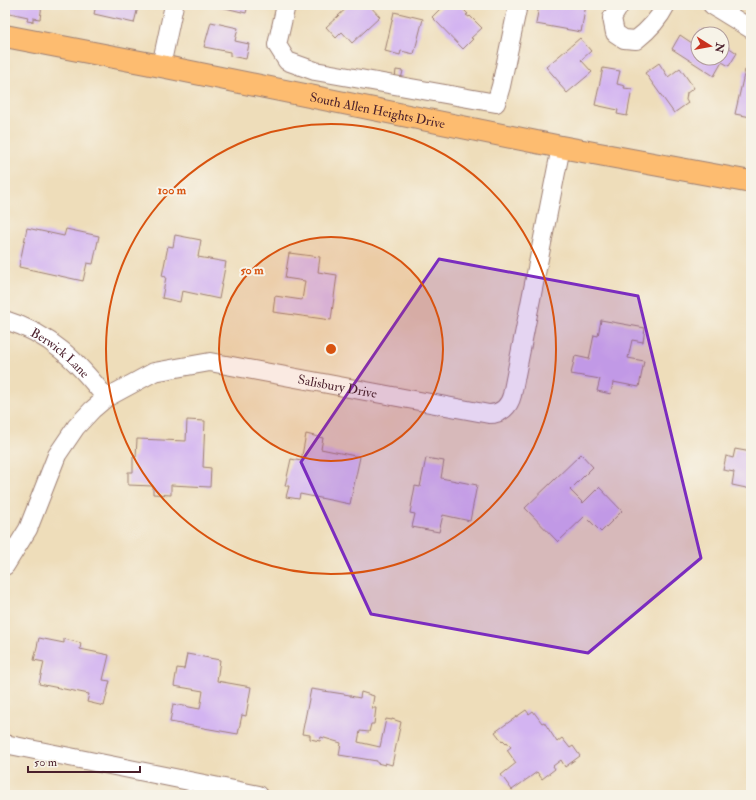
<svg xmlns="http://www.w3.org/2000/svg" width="756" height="800" viewBox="0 0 756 800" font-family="'IM FELL Double Pica',serif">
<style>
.building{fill:#d3b4f1}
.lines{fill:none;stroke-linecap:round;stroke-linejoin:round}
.minor-casing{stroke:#9c7e72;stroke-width:20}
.major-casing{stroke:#9c7e72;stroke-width:24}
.minor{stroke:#fff;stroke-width:18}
.major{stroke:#fdbc70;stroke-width:22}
.marked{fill:#7b2cbf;fill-opacity:0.2;stroke:#7b2cbf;stroke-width:3;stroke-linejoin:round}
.ring{fill:none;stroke:#d8530f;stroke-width:2}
.labels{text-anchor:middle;stroke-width:4;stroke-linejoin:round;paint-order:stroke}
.street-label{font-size:13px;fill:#4a1f2b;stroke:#f7f3e8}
.centre{fill:#d8530f;stroke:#f7f3e8;stroke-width:2}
.ring-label{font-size:12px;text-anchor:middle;font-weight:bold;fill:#d8530f;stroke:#f7f3e8;stroke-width:4;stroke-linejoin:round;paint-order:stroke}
</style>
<rect width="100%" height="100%" fill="#f7f3e8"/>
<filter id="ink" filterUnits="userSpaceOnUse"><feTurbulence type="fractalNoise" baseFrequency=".025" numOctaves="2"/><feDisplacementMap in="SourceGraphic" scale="8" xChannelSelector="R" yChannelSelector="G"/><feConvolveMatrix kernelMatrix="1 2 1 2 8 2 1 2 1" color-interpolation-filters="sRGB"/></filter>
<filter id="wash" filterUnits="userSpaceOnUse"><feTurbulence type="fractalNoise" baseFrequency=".012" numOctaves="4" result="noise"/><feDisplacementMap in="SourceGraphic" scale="16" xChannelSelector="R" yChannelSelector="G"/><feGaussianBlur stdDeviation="0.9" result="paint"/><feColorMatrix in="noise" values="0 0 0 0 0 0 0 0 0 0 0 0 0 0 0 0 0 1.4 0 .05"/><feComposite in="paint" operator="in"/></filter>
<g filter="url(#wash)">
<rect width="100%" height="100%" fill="#eeddba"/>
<g id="blocks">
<g class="building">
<polygon points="5,5 42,5 40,19 33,18 33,22 27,21 28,17 5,12"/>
<polygon points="96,5 134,5 138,7 134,23 94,14"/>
<polygon points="213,5 248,5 246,13"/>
<polygon points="350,5 369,5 380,17 352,43 342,32 336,38 326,27"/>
<polygon points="444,5 459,5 468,14 466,15 469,17 470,16 482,28 471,38 473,39 463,49 432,17"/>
<polygon points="539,5 586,5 581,32 536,24"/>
<polygon points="394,12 423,19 414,54 401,51 400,55 385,51"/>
<polygon points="211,22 238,28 235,41 249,44 246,59 230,56 230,52 204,47"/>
<polygon points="701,29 708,34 698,34 698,58 722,58 722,43 737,53 729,66 722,62 714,76 672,49 680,35 692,43"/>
<polygon points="580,38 591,51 581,60 592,72 567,93 559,84 560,83 546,67"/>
<polygon points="659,63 668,77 680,68 694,88 687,93 686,100 688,103 674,113 645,73"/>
<polygon points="603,68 620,71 617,84 625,86 624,88 632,89 627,116 617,114 618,110 595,105"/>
<polygon points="396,70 403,71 401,79 395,78"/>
<polygon points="745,70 751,71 751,117 735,114"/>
<polygon points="27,228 64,236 66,229 99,236 93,264 87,263 83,281 19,267"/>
<polygon points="175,235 201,240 198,257 226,262 219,299 182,291 180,302 162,298 166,277 162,276 168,246 173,247"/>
<polygon points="289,253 320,257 318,272 337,275 331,320 273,312 275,296 302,300 305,281 285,278"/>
<polygon points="601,320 645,328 643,342 632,340 628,358 644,361 639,387 613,382 611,394 597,391 600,379 571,374 575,356 589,359 594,335 598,336"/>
<polygon points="187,420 205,421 203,467 211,468 210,487 171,485 171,495 153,494 153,486 128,485 128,472 133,472 133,457 136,457 137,439 186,441"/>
<polygon points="306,434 323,438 321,449 360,457 350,504 300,494 299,499 286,497 289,486 285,486 291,459 301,461"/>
<polygon points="735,449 751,452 751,489 732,485 734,472 723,470 726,456 733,458"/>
<polygon points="581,454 593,467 570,490 583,503 599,487 622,511 601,532 585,516 558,542 525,508"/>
<polygon points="426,458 444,461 441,478 477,485 470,521 443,515 439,532 412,527 415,514 410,513 415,486 420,487"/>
<polygon points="39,638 64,643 64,639 81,643 80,649 109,655 103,680 110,681 104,706 87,702 89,694 39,684 44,662 34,660"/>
<polygon points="187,654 220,660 217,681 251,687 246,716 242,715 238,734 170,722 173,704 200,709 203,691 174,686 177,668 184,669"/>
<polygon points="311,689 350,695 350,696 360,698 361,692 374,696 372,708 376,708 374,724 371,724 369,732 360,731 358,742 380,747 386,719 392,720 392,719 401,722 392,765 385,763 385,765 377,763 377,761 339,755 341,743 321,737 320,741 310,739 310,735 302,734"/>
<polygon points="526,710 529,714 533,711 542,723 544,722 557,742 562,738 570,748 573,746 580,756 565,767 561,760 553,766 555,769 542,779 537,772 512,790 501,775 516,763 507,750 511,747 507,742 506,743 503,740 502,741 495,732"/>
</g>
</g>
</g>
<g filter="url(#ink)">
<use href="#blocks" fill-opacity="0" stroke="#9c7e72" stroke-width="1"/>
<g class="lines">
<g class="minor-casing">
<g id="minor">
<polyline points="286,5 277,45 287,61 315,71 496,103 501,86 518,5"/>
<path d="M 620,5 L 612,18 L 615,33 L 624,39 L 636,40 C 649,30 659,19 666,5"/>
<polyline points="712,5 751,29"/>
<polyline points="161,66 174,5"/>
<path id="s1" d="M 5,320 C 51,334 78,362 106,398"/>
<path id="s2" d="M 5,566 L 28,529 L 57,455 L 76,427 L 92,410 L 106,398 L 154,372 L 210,362 L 489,414 C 501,414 509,407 512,395 L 561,147"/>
<polyline points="5,744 259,795"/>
</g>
</g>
<g class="major-casing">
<g id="major">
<path id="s3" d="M 5,36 L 161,66 L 561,147 L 751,182"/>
</g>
</g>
<use href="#minor" class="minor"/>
<use href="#major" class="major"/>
</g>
</g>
<path class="marked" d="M 439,259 L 638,296 L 701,558 L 588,653 L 371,614 L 301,462 Z"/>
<circle cx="331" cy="349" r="112" fill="#d8530f" fill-opacity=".12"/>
<g class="ring">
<circle cx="331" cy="349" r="112"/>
<circle cx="331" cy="349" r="225"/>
</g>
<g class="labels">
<g class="street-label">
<text dy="5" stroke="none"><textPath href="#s3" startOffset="380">South Allen Heights Drive</textPath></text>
<text dy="5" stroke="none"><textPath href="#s1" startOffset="65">Berwick Lane</textPath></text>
<text dy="5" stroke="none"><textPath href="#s2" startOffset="440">Salisbury Drive</textPath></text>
</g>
</g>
<circle cx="331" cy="349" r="6" class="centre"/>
<g class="ring-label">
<text x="172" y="194">100 m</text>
<text x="252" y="274">50 m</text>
</g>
<rect width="756" height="800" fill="none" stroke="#f7f3e8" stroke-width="20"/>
<g transform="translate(710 46) rotate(101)"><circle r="19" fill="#f7f3e8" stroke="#b29e9c"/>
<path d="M0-3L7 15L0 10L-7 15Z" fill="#c8321e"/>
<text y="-6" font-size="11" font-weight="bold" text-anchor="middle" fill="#4a1f2b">N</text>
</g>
<path d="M28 766v6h112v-6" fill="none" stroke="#4a1f2b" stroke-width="2"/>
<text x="34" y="766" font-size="12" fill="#4a1f2b" stroke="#f7f3e8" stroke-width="3" paint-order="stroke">50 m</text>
</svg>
